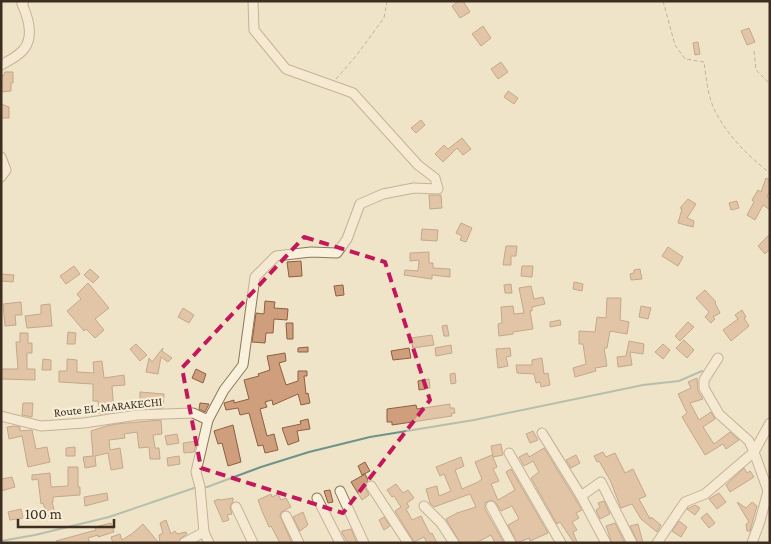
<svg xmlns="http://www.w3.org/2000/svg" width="771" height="544" viewBox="0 0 771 544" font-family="'Crimson Pro',serif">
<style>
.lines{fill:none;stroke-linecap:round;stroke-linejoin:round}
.stream{stroke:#6f938a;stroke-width:2}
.building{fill:#cf9f7d;stroke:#8d5f41}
.minor-casing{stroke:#8d765c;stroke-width:11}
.path{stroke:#8d765c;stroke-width:1;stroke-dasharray:4 2.5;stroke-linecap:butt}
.minor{stroke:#faf1dc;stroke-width:9}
.marked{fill:none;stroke:#c2185b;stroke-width:4;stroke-dasharray:10 6;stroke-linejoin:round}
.labels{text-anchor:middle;stroke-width:4.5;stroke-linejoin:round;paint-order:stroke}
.street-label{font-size:12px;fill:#3d2e20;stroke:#f7eed8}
</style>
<rect width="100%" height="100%" fill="#f0e4c8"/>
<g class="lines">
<g class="stream">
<polyline points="202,487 207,487 261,467 309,452 370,437 474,420 643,385 679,381 702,371"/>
<polyline points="1,541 35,535 109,517 197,487"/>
</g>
</g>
<g class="building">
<polygon points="459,1 463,1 470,12 460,18 452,6"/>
<polygon points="483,26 491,38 481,46 472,34"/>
<polygon points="749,28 755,42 747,45 741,31"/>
<polygon points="698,42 700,54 695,55 693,43"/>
<polygon points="501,62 508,72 498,79 491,69"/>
<polygon points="5,72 13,72 13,83 11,83 11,91 1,92 1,76 3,76"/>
<polygon points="508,91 518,98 514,104 504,97"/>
<polygon points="1,104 9,107 9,118 1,118"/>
<polygon points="421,120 425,125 416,133 411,128"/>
<polygon points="462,138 471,149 463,155 457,148 443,162 435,154 444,145 448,149"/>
<polygon points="766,178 770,180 770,190 767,197 770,199 770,210 763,205 755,220 747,215 754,202 752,200 758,190 761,192"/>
<polygon points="429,195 441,195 442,208 430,209"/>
<polygon points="688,199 696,204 687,218 694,221 693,227 678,223 682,209 680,208"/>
<polygon points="737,201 739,208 731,210 729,203"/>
<polygon points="461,223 472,228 466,242 460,240 462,236 456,233"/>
<polygon points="422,229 438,230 437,241 421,240"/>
<polygon points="770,234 770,249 765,254 758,246"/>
<polygon points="506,246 517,246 516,256 511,256 511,265 503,265"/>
<polygon points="668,247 683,257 678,266 662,256"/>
<polygon points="429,252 429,263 433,263 433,268 450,269 450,277 432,275 432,279 404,275 405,270 418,271 419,260 410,261 410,253"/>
<polygon points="301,261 302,276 289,277 287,262"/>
<polygon points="74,266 80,274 66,284 60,276"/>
<polygon points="522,266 533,266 532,277 521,276"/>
<polygon points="90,269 99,277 93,283 84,275"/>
<polygon points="640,269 642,279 631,280 630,274 634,273 634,270"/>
<polygon points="1,274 14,275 13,282 1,281"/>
<polygon points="574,282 583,284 582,291 573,289"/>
<polygon points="88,283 109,308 95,319 104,330 95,338 86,329 84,331 67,311 81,299 77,294"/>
<polygon points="511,284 512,293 505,293 504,285"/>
<polygon points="343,285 344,295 336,296 334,286"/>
<polygon points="531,286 534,299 543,297 545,304 532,307 532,311 530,311 533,329 513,332 513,334 499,336 498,324 502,323 501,307 513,306 514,314 524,313 519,288"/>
<polygon points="705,290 716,302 715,303 720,313 713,317 715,319 711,323 705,317 709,312 696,298"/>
<polygon points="607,298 621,298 620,320 629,322 627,334 610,331 607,348 604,348 607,366 595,368 596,371 575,377 573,368 586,364 583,344 579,344 579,331 595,332 597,317 606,318"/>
<polygon points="265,301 275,302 274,308 288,309 287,320 274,319 273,333 266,333 265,343 252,342 256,313 264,314"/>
<polygon points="21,302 22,315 15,315 16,325 5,326 3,304"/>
<polygon points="50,304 52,326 27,328 25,316 41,314 41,305"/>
<polygon points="641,306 651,308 648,319 639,317"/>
<polygon points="183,308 194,315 189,323 178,317"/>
<polygon points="742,310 746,317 744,318 749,326 731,341 723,330 738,319 735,315"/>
<polygon points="560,320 561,325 550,327 550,322"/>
<polygon points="688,322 694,327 680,341 675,336"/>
<polygon points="286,323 293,323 293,339 287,339"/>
<polygon points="447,325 449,336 444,336 442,326"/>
<polygon points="68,332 76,333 75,344 67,344"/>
<polygon points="20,333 28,333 28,343 32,343 32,353 27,353 27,369 35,369 35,380 1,379 1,369 18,369 16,342 20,342"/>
<polygon points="432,335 434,345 413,348 411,338"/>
<polygon points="684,340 694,350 687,358 676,348"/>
<polygon points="629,341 644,344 643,354 630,352 632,365 618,367 617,357 626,356"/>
<polygon points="136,344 147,355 140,361 130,349"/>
<polygon points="663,344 670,350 663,359 655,352"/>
<polygon points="451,345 452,353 436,356 435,348"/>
<polygon points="308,347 308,352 298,352 298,348"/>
<polygon points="163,348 162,351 172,358 168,362 161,357 158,374 146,372 149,358 152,362"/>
<polygon points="409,348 411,358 393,360 391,351"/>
<polygon points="510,348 511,356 506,357 508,366 498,368 496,349"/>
<polygon points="285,353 286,361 279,363 286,385 298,381 298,371 307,371 307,376 304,376 306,394 308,393 310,403 301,405 298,394 273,405 272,400 265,402 267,407 260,409 267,436 274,434 278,450 265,453 263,445 258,446 249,413 240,415 238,408 226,410 224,403 234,400 234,403 249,399 244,380 259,376 258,374 270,370 267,356"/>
<polygon points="542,358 544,374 548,373 550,385 541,387 540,382 536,383 534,374 517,373 516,365 532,365 532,360"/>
<polygon points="43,359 51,360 51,370 42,370"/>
<polygon points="67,359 77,360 77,372 94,373 93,362 102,361 104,378 124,375 125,385 112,386 114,412 100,414 98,401 93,401 93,384 59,382 59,371 67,371"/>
<polygon points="196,369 206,374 203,383 192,378"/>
<polygon points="455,373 456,383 451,384 450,374"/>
<polygon points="697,378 698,391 703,399 690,403 699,420 711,412 715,419 703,427 714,444 730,432 739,440 726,449 723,444 705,455 682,417 687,413 678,394 691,388 688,382"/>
<polygon points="429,379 430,388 419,390 418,381"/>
<polygon points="140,392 164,394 163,408 149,408 149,402 140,401"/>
<polygon points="23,403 33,403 32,417 22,415"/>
<polygon points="200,403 209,404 205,412 199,409"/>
<polygon points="450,404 450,408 454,408 455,413 451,414 452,416 392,425 392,422 387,422 387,409 416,405 417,409"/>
<polygon points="308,419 310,429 297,431 299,441 288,445 282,428 301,424 300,421"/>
<polygon points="161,420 162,434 153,435 155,448 159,448 160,459 150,459 149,447 139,448 137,432 124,434 125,438 109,440 110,450 120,448 123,468 111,470 108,453 95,456 96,466 85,468 83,457 93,456 91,431 103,427 116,424"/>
<polygon points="233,425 241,462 228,466 222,443 218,444 214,431"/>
<polygon points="14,426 20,427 20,431 32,430 36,449 47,447 50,462 28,467 22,436 9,439 7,427"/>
<polygon points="533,431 538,440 530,443 526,434"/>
<polygon points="177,434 179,443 167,445 165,436"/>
<polygon points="197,441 194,452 184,453 183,443"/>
<polygon points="501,444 503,455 493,457 497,467 493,469 499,481 491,484 498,500 515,490 506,472 511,469 548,533 530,541 529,538 517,543 508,525 519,519 512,506 501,511 496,503 491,500 485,503 485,509 504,543 495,543 491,535 476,543 460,543 446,519 457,513 476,507 470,494 434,507 430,503 426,489 437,486 439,496 451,491 444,474 440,476 436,467 461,457 464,466 455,470 462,489 478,482 482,479 475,462 492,455 493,457 491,446"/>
<polygon points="75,447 75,456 66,456 66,448"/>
<polygon points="544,448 582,510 576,513 579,518 572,522 577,530 573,532 577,542 576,543 574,543 560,522 557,524 531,478 539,472 533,461 524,466 519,457 527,453 529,457"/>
<polygon points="603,452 606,457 615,453 625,473 633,469 646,496 639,499 650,519 651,517 661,525 657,532 641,519 632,504 621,508 610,480 599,461 597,462 594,456"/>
<polygon points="576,455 580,463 571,468 566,460"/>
<polygon points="179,456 180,464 168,466 167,458"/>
<polygon points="365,462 370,471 362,475 358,466"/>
<polygon points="68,467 78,467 78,487 80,487 80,495 53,497 53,502 52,502 56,517 49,519 43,503 41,504 38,479 32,480 32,475 50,473 51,487 68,486"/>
<polygon points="744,468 747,473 750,471 754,477 730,492 726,485"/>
<polygon points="365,474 368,480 365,487 369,495 362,500 351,482"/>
<polygon points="12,477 15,487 1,491 1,479"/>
<polygon points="396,484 403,493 408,490 414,498 407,503 409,507 406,509 412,520 421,516 430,534 432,533 437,543 427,543 424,537 414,542 395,511 401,507 394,496 392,497 387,490"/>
<polygon points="330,490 333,502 328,503 324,491"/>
<polygon points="107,493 108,500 85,506 84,497"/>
<polygon points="719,493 726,502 717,509 709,499"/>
<polygon points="271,494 272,497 278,494 281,500 286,498 291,507 281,512 280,516 292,543 280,543 271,526 269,527 262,511 258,500"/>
<polygon points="233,498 233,501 230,507 232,514 227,515 229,520 223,522 214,501 219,499 220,500"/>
<polygon points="604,501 610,514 600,519 596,510 600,507 598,503"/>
<polygon points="737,502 746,508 752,502 757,506 750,531 747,531 746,524 749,522"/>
<polygon points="695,505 700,508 695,515 687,509"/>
<polygon points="21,509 23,518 10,520 8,512"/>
<polygon points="303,512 308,525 300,531 293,517"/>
<polygon points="707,513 715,523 709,528 701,518"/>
<polygon points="384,517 390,526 384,530 379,520"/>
<polygon points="166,520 171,534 175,531 177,534 186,532 187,534 181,538 178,543 160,543 159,535 163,533 160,523"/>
<polygon points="679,521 687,527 681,537 672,531"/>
<polygon points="111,523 114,532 98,537 98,535 88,538 90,543 57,543 56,541 96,530 95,527"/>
<polygon points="615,523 625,543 612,543 606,526"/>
<polygon points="143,524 159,543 113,543 111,537 120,534 122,540 133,533"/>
<polygon points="638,524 643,543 638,543 630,526"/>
<polygon points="351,529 357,543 348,543 342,533 342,531"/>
</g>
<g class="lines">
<g class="minor-casing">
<g id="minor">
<path d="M 1,65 C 8,61 19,56 24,49 C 34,36 28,17 22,4 L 24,1"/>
<polyline points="1,157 6,170 1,177"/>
<polyline points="1,416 41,426 84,423 137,415 193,413 208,420 196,472 200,487 204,532 209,543"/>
<polyline points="208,420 224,390 243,365 255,277 276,256 311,252 337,253 347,239 360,204 383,194 414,188 438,189 435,178 418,165 353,93 286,69 254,30 253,1"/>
<polyline points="542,433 581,496 606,543"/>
<polyline points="509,453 561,543"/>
<polyline points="371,486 408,543"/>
<polyline points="340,491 364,543"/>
<polyline points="581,496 601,482 632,543"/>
<polyline points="317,498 340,543"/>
<polyline points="424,506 441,523 454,543"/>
<polyline points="491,506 511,543"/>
<polyline points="236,507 253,543"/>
<polyline points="286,516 299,543"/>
<polyline points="184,543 204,532"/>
<polyline points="657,543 685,502 705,494 754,452 749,441 719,414 704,388 704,380 718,358"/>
<polyline points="752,543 760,521 768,491 754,452 770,423"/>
</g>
</g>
<g class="path">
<path d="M 663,1 L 675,45 L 685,59 L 704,62 C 706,78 708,97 715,111 C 728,136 748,156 770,173"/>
<polyline points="754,51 756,70 770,84"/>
<polyline points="336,79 356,56 384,18 387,1"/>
</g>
<use href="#minor" class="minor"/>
</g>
<path d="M0 0H771V544H0ZM 304,237 L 385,262 L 430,400 L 343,513 L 201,468 L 182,368 Z" fill="#f0e4c8" fill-opacity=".55" fill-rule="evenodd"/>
<path class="marked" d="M 304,237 L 385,262 L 430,400 L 343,513 L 201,468 L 182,368 Z"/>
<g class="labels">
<g class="street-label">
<text transform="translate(108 407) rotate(-6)" y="4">Route EL-MARAKECHI</text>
</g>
</g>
<rect width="771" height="544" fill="none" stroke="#3d2e20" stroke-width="5"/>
<path d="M18 519v8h96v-8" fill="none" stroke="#3d2e20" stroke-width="2.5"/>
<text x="25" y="519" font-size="15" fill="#3d2e20" stroke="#f7eed8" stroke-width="4" paint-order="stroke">100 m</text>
</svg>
